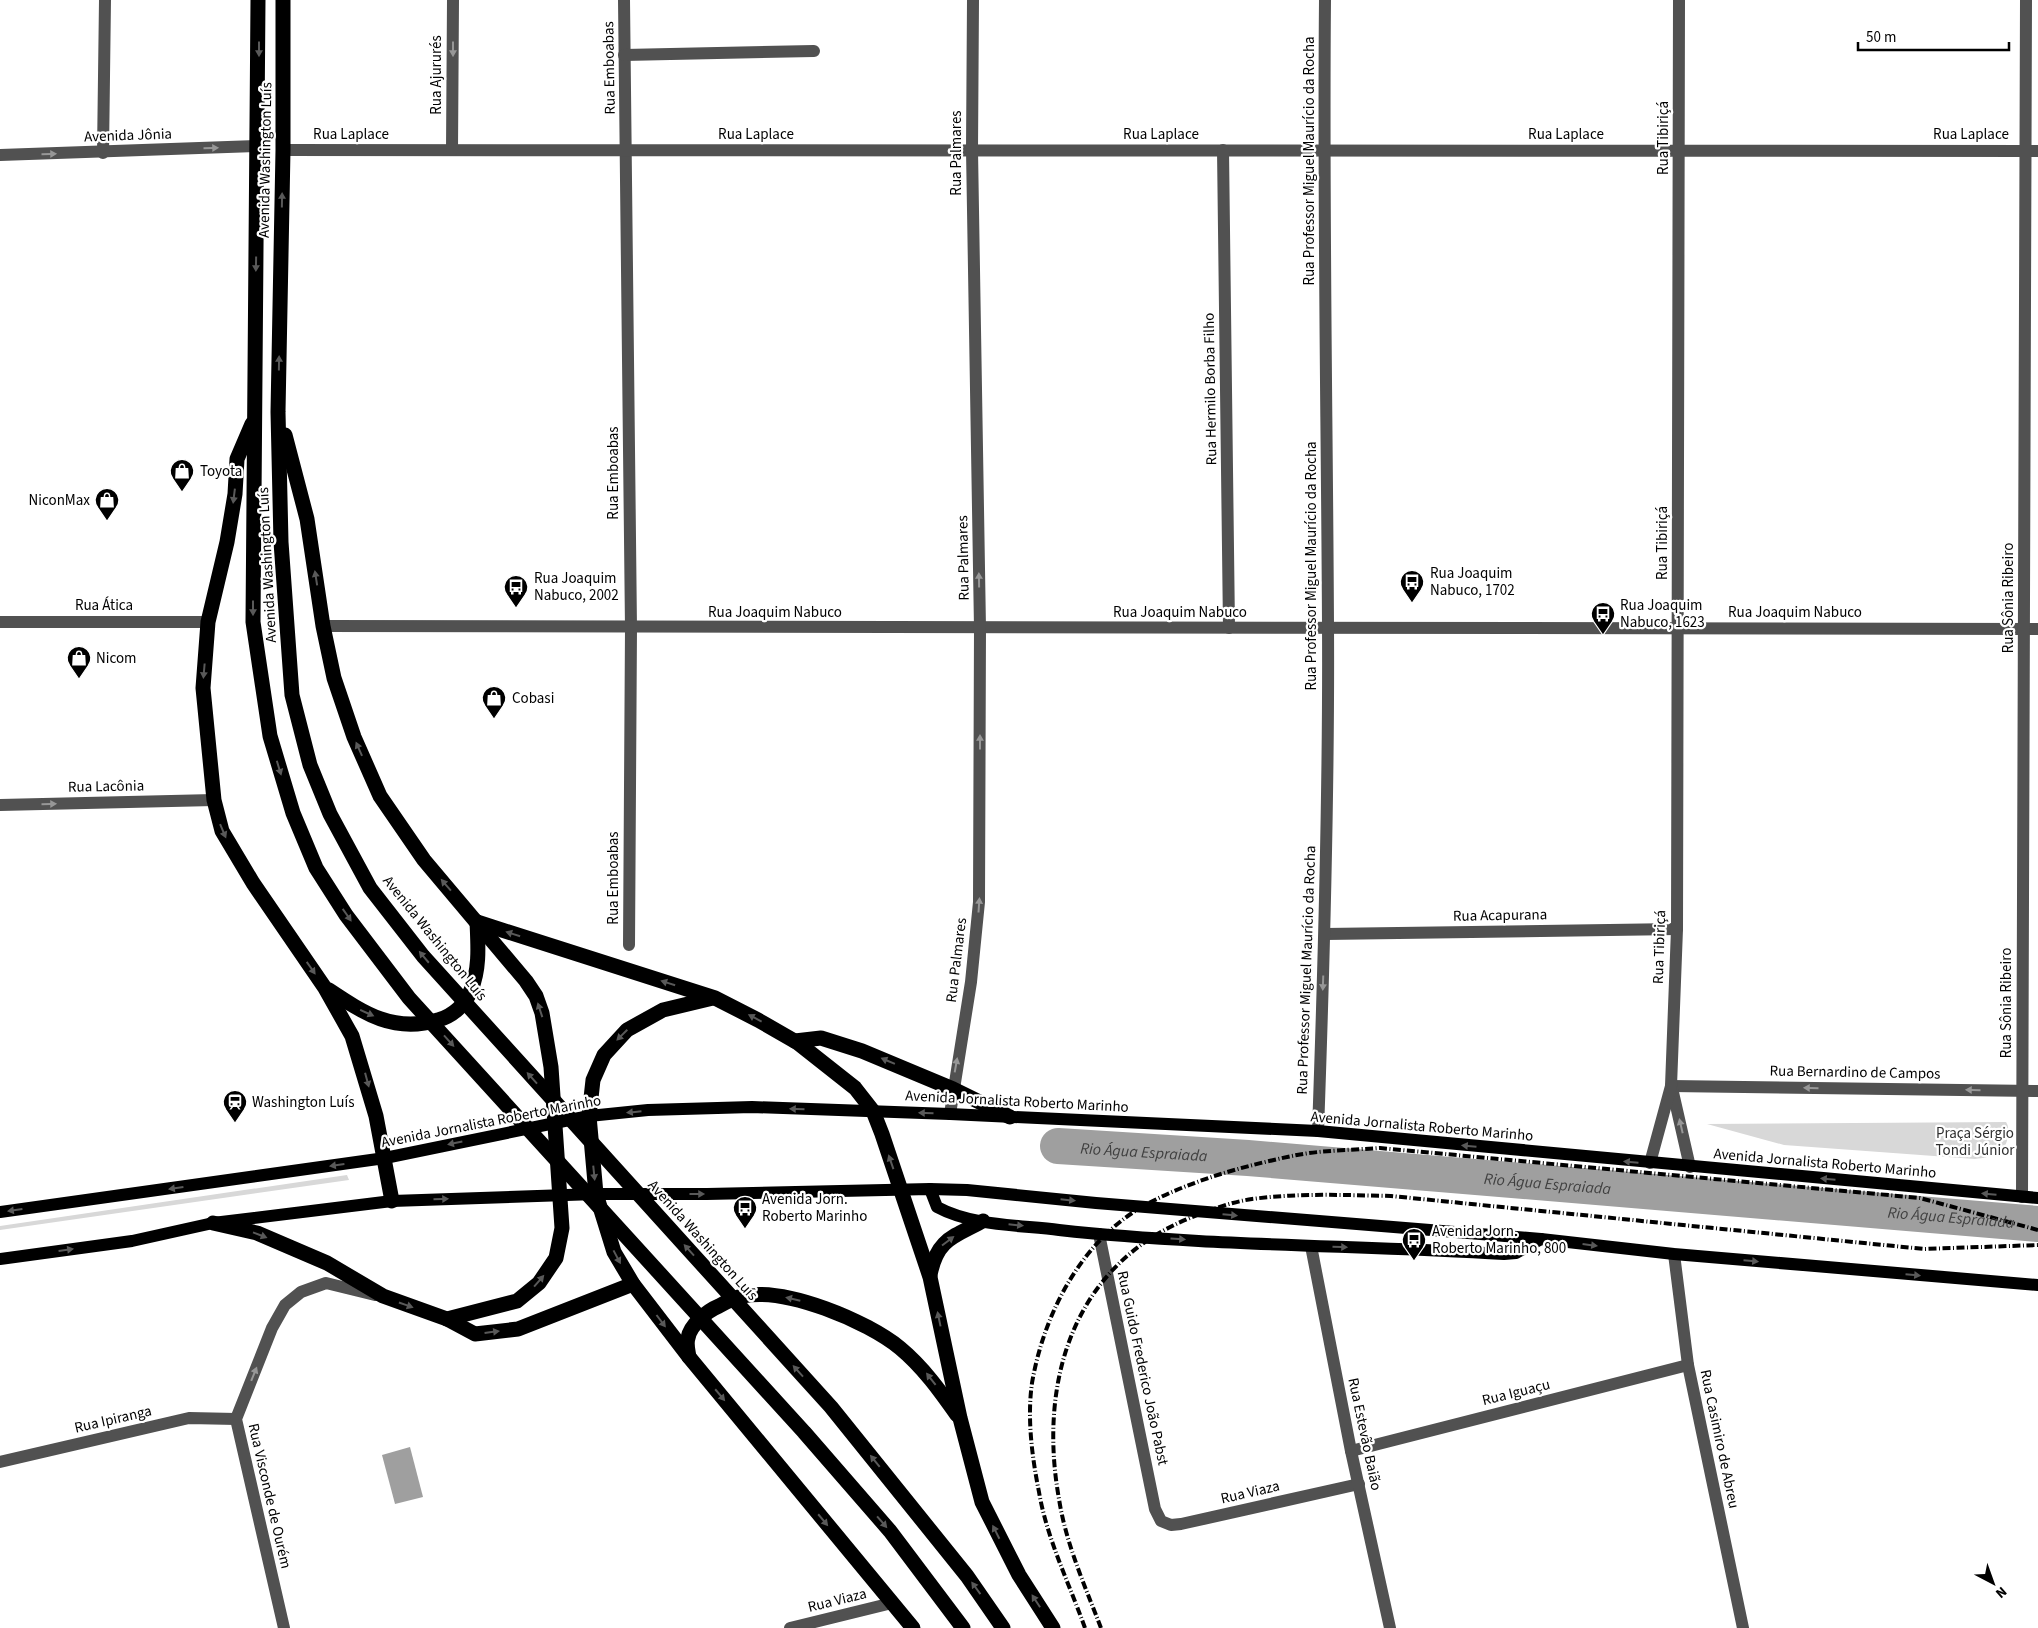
<svg xmlns="http://www.w3.org/2000/svg" width="2038" height="1628" viewBox="0 0 2038 1628" font-family="'Source Sans 3',sans-serif">
<style>
.green{fill:#d8d8d8}
.water{fill:#9f9f9f}
.lines{fill:none;stroke-linecap:round;stroke-linejoin:round}
.river{stroke:#9f9f9f;stroke-width:36}
.minor{stroke:#515151;stroke-width:12}
.major{stroke:#000;stroke-width:12}
.highway{stroke:#000;stroke-width:15}
.rail{stroke:#000;stroke-width:4;stroke-dasharray:8 2.5 1 2.5;stroke-linecap:butt}
.oneway{fill:#595959}
.oneway2{fill:#979797}
.labels{text-anchor:middle;stroke-width:4.5;stroke-linejoin:round;paint-order:stroke}
.street-label{font-size:15px;fill:#000;stroke:#fff}
.poi-label{font-size:15px;fill:#000;stroke:#fff;text-anchor:start}
.park-label{font-size:15px;fill:#2f2f2f;stroke:#fff}
.water-label{font-size:16px;font-style:italic;fill:#404040;stroke:#fff}
</style>
<rect width="100%" height="100%" fill="#fff"/>
<g class="green">
<path d="M 2006,1122 C 2009,1127 2008,1129 2008,1134 C 2007,1154 1992,1157 1975,1159 L 1784,1145 L 1707,1124 Z"/>
<polygon points="347,1175 349,1180 0,1230 0,1226"/>
</g>
<polygon class="water" points="410,1447 423,1497 395,1504 382,1455"/>
<g class="lines">
<path class="river" id="s1" d="M 1058,1146 L 1248,1158 L 2038,1224"/>
<g class="minor">
<polyline points="624,0 631,628 629,945"/>
<polyline points="624,55 814,51"/>
<polyline points="283,150 2038,151"/>
<polyline points="452,150 453,0"/>
<polyline points="1223,150 1229,628"/>
<polyline points="103,153 105,0"/>
<polyline points="0,155 257,146"/>
<polyline points="0,622 208,622"/>
<polyline points="323,626 2038,629"/>
<polyline points="0,805 214,800"/>
<polyline points="1325,934 1677,929"/>
<polyline points="1671,1086 2038,1091"/>
<polyline points="1672,1088 1690,1167"/>
<polyline points="950,1114 971,982 979,902 980,628 972,150 973,0"/>
<path d="M 1318,1131 C 1324,963 1329,794 1328,625 C 1327,417 1323,209 1325,0"/>
<polyline points="1650,1163 1671,1086 1677,929 1679,0"/>
<polyline points="2022,1197 2026,0"/>
<polyline points="1099,1234 1155,1509 1161,1521 1171,1525 1181,1524 1359,1484"/>
<polyline points="1311,1246 1351,1451 1390,1628"/>
<polyline points="1674,1254 1688,1365 1743,1628"/>
<polyline points="1351,1451 1688,1365"/>
<polyline points="0,1462 189,1418 236,1419"/>
<polyline points="284,1628 236,1419 272,1328 285,1305 301,1292 326,1283 375,1295"/>
<polyline points="790,1628 892,1603"/>
</g>
<g class="major">
<path d="M 930,1189 L 937,1207 C 972,1226 1019,1225 1059,1230 C 1206,1246 1356,1245 1504,1254 L 1516,1253 L 1541,1239"/>
<polyline points="0,1212 385,1158 589,1116 648,1110 752,1107 950,1114 1318,1131 2038,1198"/>
<polyline points="0,1259 132,1241 213,1223 392,1201 596,1194 707,1194 930,1189 967,1190 1096,1203 1541,1239 1674,1254 2038,1285"/>
</g>
<g class="highway">
<polyline points="258,0 253,622 270,736 293,813 316,868 346,915 409,998 804,1432 890,1531 963,1628"/>
<polyline points="283,0 283,150 278,412 281,542 292,695 310,765 330,814 370,888 423,956 831,1407 967,1576 1003,1628"/>
<polyline points="252,424 237,459 235,494 227,542 208,622 203,688 214,800 222,831 253,883 325,988 352,1036 376,1116 392,1201"/>
<polyline points="285,435 307,519 323,626 334,678 354,737 380,796 424,860 526,981 536,996 542,1013 551,1067 562,1228 556,1258 539,1283 517,1301 447,1319"/>
<polyline points="477,922 715,998 758,1020 798,1043 855,1088 873,1111 882,1134 930,1277 960,1418 982,1502 1019,1575 1053,1628"/>
<path d="M 329,990 C 365,1014 394,1033 438,1020 C 453,1016 466,1004 471,990 C 480,968 478,945 477,922"/>
<polyline points="713,998 663,1010 627,1030 604,1055 593,1080 589,1116 596,1194 614,1252 633,1284 689,1357 913,1628"/>
<polyline points="795,1041 821,1038 862,1051 953,1089 1010,1117"/>
<polyline points="213,1223 257,1233 327,1263 383,1296 447,1319 475,1334 518,1329 633,1284"/>
<path d="M 930,1275 C 937,1239 953,1237 983,1221"/>
<path d="M 689,1357 C 688,1351 686,1344 688,1338 C 690,1325 707,1311 719,1306 C 726,1302 735,1297 743,1296 C 786,1287 867,1321 900,1348 C 923,1367 940,1391 957,1415"/>
</g>
<g class="rail">
<path d="M 1085,1628 C 1069,1583 1047,1539 1039,1492 C 1032,1457 1027,1418 1032,1383 C 1044,1313 1082,1239 1147,1204 C 1192,1180 1247,1165 1297,1155 C 1324,1150 1353,1150 1380,1148 L 1920,1198 L 2038,1230"/>
<path d="M 1101,1628 C 1085,1586 1066,1544 1059,1499 C 1038,1382 1073,1265 1190,1218 C 1210,1210 1231,1202 1252,1199 C 1298,1193 1344,1195 1391,1196 L 1924,1249 L 2038,1245"/>
</g>
</g>
<defs><path id="oneway-solid" d="M-6-.8H1V-3.2L6.5 0L1 3.2V.8H-6Z" transform="scale(1.25)"/></defs>
<g class="oneway">
<use href="#oneway-solid" transform="translate(259 49) rotate(90)"/>
<use href="#oneway-solid" transform="translate(282 200) rotate(-89)"/>
<use href="#oneway-solid" transform="translate(256 264) rotate(91)"/>
<use href="#oneway-solid" transform="translate(279 363) rotate(-89)"/>
<use href="#oneway-solid" transform="translate(234 496) rotate(97)"/>
<use href="#oneway-solid" transform="translate(316 578) rotate(-99)"/>
<use href="#oneway-solid" transform="translate(253 608) rotate(90)"/>
<use href="#oneway-solid" transform="translate(204 671) rotate(95)"/>
<use href="#oneway-solid" transform="translate(359 749) rotate(-114)"/>
<use href="#oneway-solid" transform="translate(279 768) rotate(73)"/>
<use href="#oneway-solid" transform="translate(223 831) rotate(67)"/>
<use href="#oneway-solid" transform="translate(446 885) rotate(-131)"/>
<use href="#oneway-solid" transform="translate(347 915) rotate(55)"/>
<use href="#oneway-solid" transform="translate(513 934) rotate(-162)"/>
<use href="#oneway-solid" transform="translate(424 957) rotate(-130)"/>
<use href="#oneway-solid" transform="translate(311 968) rotate(55)"/>
<use href="#oneway-solid" transform="translate(668 983) rotate(-162)"/>
<use href="#oneway-solid" transform="translate(540 1010) rotate(-108)"/>
<use href="#oneway-solid" transform="translate(367 1013) rotate(24)"/>
<use href="#oneway-solid" transform="translate(755 1018) rotate(-152)"/>
<use href="#oneway-solid" transform="translate(622 1035) rotate(135)"/>
<use href="#oneway-solid" transform="translate(449 1041) rotate(48)"/>
<use href="#oneway-solid" transform="translate(888 1061) rotate(-157)"/>
<use href="#oneway-solid" transform="translate(532 1078) rotate(-132)"/>
<use href="#oneway-solid" transform="translate(367 1080) rotate(75)"/>
<use href="#oneway-solid" transform="translate(797 1109) rotate(-178)"/>
<use href="#oneway-solid" transform="translate(634 1112) rotate(174)"/>
<use href="#oneway-solid" transform="translate(926 1113) rotate(-179)"/>
<use href="#oneway-solid" transform="translate(455 1143) rotate(168)"/>
<use href="#oneway-solid" transform="translate(1469 1146) rotate(-175)"/>
<use href="#oneway-solid" transform="translate(891 1162) rotate(-109)"/>
<use href="#oneway-solid" transform="translate(1631 1162) rotate(-175)"/>
<use href="#oneway-solid" transform="translate(337 1165) rotate(172)"/>
<use href="#oneway-solid" transform="translate(594 1173) rotate(84)"/>
<use href="#oneway-solid" transform="translate(1828 1179) rotate(-175)"/>
<use href="#oneway-solid" transform="translate(176 1188) rotate(172)"/>
<use href="#oneway-solid" transform="translate(697 1194)"/>
<use href="#oneway-solid" transform="translate(1989 1194) rotate(-175)"/>
<use href="#oneway-solid" transform="translate(441 1199) rotate(-2)"/>
<use href="#oneway-solid" transform="translate(1068 1200) rotate(6)"/>
<use href="#oneway-solid" transform="translate(15 1210) rotate(172)"/>
<use href="#oneway-solid" transform="translate(1230 1215) rotate(5)"/>
<use href="#oneway-solid" transform="translate(1016 1225) rotate(6)"/>
<use href="#oneway-solid" transform="translate(260 1235) rotate(21)"/>
<use href="#oneway-solid" transform="translate(1178 1239) rotate(3)"/>
<use href="#oneway-solid" transform="translate(948 1241) rotate(-37)"/>
<use href="#oneway-solid" transform="translate(1590 1245) rotate(7)"/>
<use href="#oneway-solid" transform="translate(1340 1247) rotate(1)"/>
<use href="#oneway-solid" transform="translate(66 1250) rotate(-8)"/>
<use href="#oneway-solid" transform="translate(689 1250) rotate(-132)"/>
<use href="#oneway-solid" transform="translate(617 1257) rotate(62)"/>
<use href="#oneway-solid" transform="translate(1751 1261) rotate(5)"/>
<use href="#oneway-solid" transform="translate(1913 1275) rotate(5)"/>
<use href="#oneway-solid" transform="translate(539 1281) rotate(-49)"/>
<use href="#oneway-solid" transform="translate(793 1299) rotate(-167)"/>
<use href="#oneway-solid" transform="translate(406 1305) rotate(19)"/>
<use href="#oneway-solid" transform="translate(939 1319) rotate(-102)"/>
<use href="#oneway-solid" transform="translate(661 1321) rotate(53)"/>
<use href="#oneway-solid" transform="translate(492 1332) rotate(-7)"/>
<use href="#oneway-solid" transform="translate(798 1371) rotate(-132)"/>
<use href="#oneway-solid" transform="translate(931 1379) rotate(-128)"/>
<use href="#oneway-solid" transform="translate(720 1395) rotate(50)"/>
<use href="#oneway-solid" transform="translate(875 1461) rotate(-129)"/>
<use href="#oneway-solid" transform="translate(823 1520) rotate(50)"/>
<use href="#oneway-solid" transform="translate(882 1522) rotate(49)"/>
<use href="#oneway-solid" transform="translate(996 1532) rotate(-117)"/>
<use href="#oneway-solid" transform="translate(976 1588) rotate(-126)"/>
<use href="#oneway-solid" transform="translate(1036 1601) rotate(-123)"/>
</g>
<g class="oneway2">
<use href="#oneway-solid" transform="translate(453 49) rotate(90)"/>
<use href="#oneway-solid" transform="translate(211 148) rotate(-2)"/>
<use href="#oneway-solid" transform="translate(49 154) rotate(-1)"/>
<use href="#oneway-solid" transform="translate(979 580) rotate(-91)"/>
<use href="#oneway-solid" transform="translate(980 742) rotate(-90)"/>
<use href="#oneway-solid" transform="translate(49 804) rotate(-1)"/>
<use href="#oneway-solid" transform="translate(979 905) rotate(-86)"/>
<use href="#oneway-solid" transform="translate(1323 983) rotate(92)"/>
<use href="#oneway-solid" transform="translate(956 1065) rotate(-80)"/>
<use href="#oneway-solid" transform="translate(1811 1088) rotate(-179)"/>
<use href="#oneway-solid" transform="translate(1973 1090) rotate(-179)"/>
<use href="#oneway-solid" transform="translate(1681 1126) rotate(-103)"/>
<use href="#oneway-solid" transform="translate(254 1374) rotate(-68)"/>
</g>
<defs>
<g id="shop-pin" transform="scale(1.25)"><path d="M0 17L-7.5 6A9.5 9.5 0 1 1 7.5 6Z" fill="#000" stroke="#fff"/><path d="M-5-2.5h2.3a2.7 3.5 0 0 1 5.4 0H5L5.5 6h-11ZM-1.5-2.5h3a1.5 2.3 0 0 0-3 0Z" fill="#fff"/></g>
<g id="bus-pin" transform="scale(1.25)"><path d="M0 17L-7.5 6A9.5 9.5 0 1 1 7.5 6Z" fill="#000" stroke="#fff"/><path d="M-5-6H5V4H4V6H2V4H-2V6H-4V4H-5ZM-3.5-4V0h7V-4ZM-3.5 1.2v1.5H-2V1.2ZM2 1.2v1.5H3.5V1.2Z" fill="#fff"/></g>
<g id="station-pin" transform="scale(1.25)"><path d="M0 17L-7.5 6A9.5 9.5 0 1 1 7.5 6Z" fill="#000" stroke="#fff"/><path d="M-3-6H3Q5-6 5-4V2Q5 4 3 4L4.5 6H3L1.5 4h-3L-3 6H-4.5L-3 4Q-5 4-5 2V-4Q-5-6-3-6ZM-3.5-4v3h7v-3ZM-3.5 1v1.5H-2V1ZM2 1v1.5H3.5V1Z" fill="#fff"/></g>
</defs>
<g fill-rule="evenodd">
<use href="#shop-pin" x="182" y="471"/>
<use href="#shop-pin" x="107" y="500"/>
<use href="#bus-pin" x="1412" y="582"/>
<use href="#bus-pin" x="516" y="587"/>
<use href="#bus-pin" x="1603" y="614"/>
<use href="#shop-pin" x="79" y="658"/>
<use href="#shop-pin" x="494" y="698"/>
<use href="#station-pin" x="235" y="1102"/>
<use href="#bus-pin" x="745" y="1208"/>
<use href="#bus-pin" x="1414" y="1240"/>
</g>
<g class="labels">
<g class="street-label">
<text transform="translate(609 68) rotate(-91)" y="5">Rua Emboabas</text>
<text transform="translate(436 75) rotate(-90)" y="5">Rua Ajururés</text>
<text x="351" y="139">Rua Laplace</text>
<text x="756" y="139">Rua Laplace</text>
<text x="1161" y="139">Rua Laplace</text>
<text x="1566" y="139">Rua Laplace</text>
<text x="1971" y="139">Rua Laplace</text>
<text transform="translate(128 135) rotate(-2)" y="5">Avenida Jônia</text>
<text transform="translate(1663 138) rotate(-90)" y="5">Rua Tibiriçá</text>
<text transform="translate(956 153) rotate(-90)" y="5">Rua Palmares</text>
<text transform="translate(265 160) rotate(-89)" y="5">Avenida Washington Luís</text>
<text transform="translate(1309 161) rotate(-90)" y="5">Rua Professor Miguel Maurício da Rocha</text>
<text transform="translate(1210 389) rotate(-91)" y="5">Rua Hermilo Borba Filho</text>
<text transform="translate(613 473) rotate(-90)" y="5">Rua Emboabas</text>
<text transform="translate(1662 543) rotate(-90)" y="5">Rua Tibiriçá</text>
<text transform="translate(963 558) rotate(-91)" y="5">Rua Palmares</text>
<text transform="translate(267 565) rotate(-93)" y="5">Avenida Washington Luís</text>
<text transform="translate(1311 566) rotate(-90)" y="5">Rua Professor Miguel Maurício da Rocha</text>
<text transform="translate(2008 598) rotate(-90)" y="5">Rua Sônia Ribeiro</text>
<text x="104" y="610">Rua Ática</text>
<text x="775" y="617">Rua Joaquim Nabuco</text>
<text x="1180" y="617">Rua Joaquim Nabuco</text>
<text x="1795" y="617">Rua Joaquim Nabuco</text>
<text transform="translate(106 786) rotate(-1)" y="5">Rua Lacônia</text>
<text transform="translate(613 878) rotate(-90)" y="5">Rua Emboabas</text>
<text transform="translate(1500 915) rotate(-1)" y="5">Rua Acapurana</text>
<text transform="translate(435 938) rotate(51)" y="5">Avenida Washington Luís</text>
<text transform="translate(1659 947) rotate(-88)" y="5">Rua Tibiriçá</text>
<text transform="translate(956 960) rotate(-83)" y="5">Rua Palmares</text>
<text transform="translate(1306 970) rotate(-88)" y="5">Rua Professor Miguel Maurício da Rocha</text>
<text transform="translate(2006 1003) rotate(-90)" y="5">Rua Sônia Ribeiro</text>
<text transform="translate(1855 1072) rotate(1)" y="5">Rua Bernardino de Campos</text>
<text transform="translate(1017 1101) rotate(3)" y="5">Avenida Jornalista Roberto Marinho</text>
<text transform="translate(491 1121) rotate(-11)" y="5">Avenida Jornalista Roberto Marinho</text>
<text transform="translate(1422 1126) rotate(5)" y="5">Avenida Jornalista Roberto Marinho</text>
<text transform="translate(1825 1163) rotate(5)" y="5">Avenida Jornalista Roberto Marinho</text>
<text transform="translate(703 1240) rotate(48)" y="5">Avenida Washington Luís</text>
<text transform="translate(1143 1368) rotate(78)" y="5">Rua Guido Frederico João Pabst</text>
<text transform="translate(1516 1392) rotate(-14)" y="5">Rua Iguaçu</text>
<text transform="translate(113 1419) rotate(-13)" y="5">Rua Ipiranga</text>
<text transform="translate(1365 1434) rotate(78)" y="5">Rua Estevão Baião</text>
<text transform="translate(1720 1439) rotate(78)" y="5">Rua Casimiro de Abreu</text>
<text transform="translate(1250 1492) rotate(-13)" y="5">Rua Viaza</text>
<text transform="translate(270 1496) rotate(77)" y="5">Rua Visconde de Ourém</text>
<text transform="translate(837 1600) rotate(-14)" y="5">Rua Viaza</text>
</g>
<g class="poi-label">
<text x="200" y="476">Toyota</text>
<text x="90" y="505" text-anchor="end">NiconMax</text>
<text x="1430" y="578">Rua Joaquim<tspan x="1430" dy="17">Nabuco, 1702</tspan></text>
<text x="534" y="583">Rua Joaquim<tspan x="534" dy="17">Nabuco, 2002</tspan></text>
<text x="1620" y="610">Rua Joaquim<tspan x="1620" dy="17">Nabuco, 1623</tspan></text>
<text x="96" y="663">Nicom</text>
<text x="512" y="703">Cobasi</text>
<text x="252" y="1107">Washington Luís</text>
<text x="762" y="1204">Avenida Jorn.<tspan x="762" dy="17">Roberto Marinho</tspan></text>
<text x="1432" y="1236">Avenida Jorn.<tspan x="1432" dy="17">Roberto Marinho, 800</tspan></text>
</g>
<g class="park-label">
<text x="1975" y="1138">Praça Sérgio<tspan x="1975" dy="17">Tondi Júnior</tspan></text>
</g>
<g class="water-label">
<text dy="6" stroke="none"><textPath href="#s1" startOffset="86">Rio Água Espraiada</textPath></text>
<text dy="6" stroke="none"><textPath href="#s1" startOffset="491">Rio Água Espraiada</textPath></text>
<text dy="6" stroke="none"><textPath href="#s1" startOffset="896">Rio Água Espraiada</textPath></text>
</g>
</g>
<g transform="translate(1993 1583) rotate(139)" stroke="#ffffff" stroke-width="4" paint-order="stroke">
<path d="M0-4L9 19L0 12L-9 19Z" fill="#000000"/>
<text y="-8" font-size="14" font-weight="bold" text-anchor="middle" fill="#000000">N</text>
</g>
<path d="M1858 42v8h151v-8" fill="none" stroke="#000000" stroke-width="2.5"/>
<text x="1866" y="42" font-size="15" fill="#000000" stroke="#ffffff" stroke-width="4" paint-order="stroke">50 m</text>
</svg>
